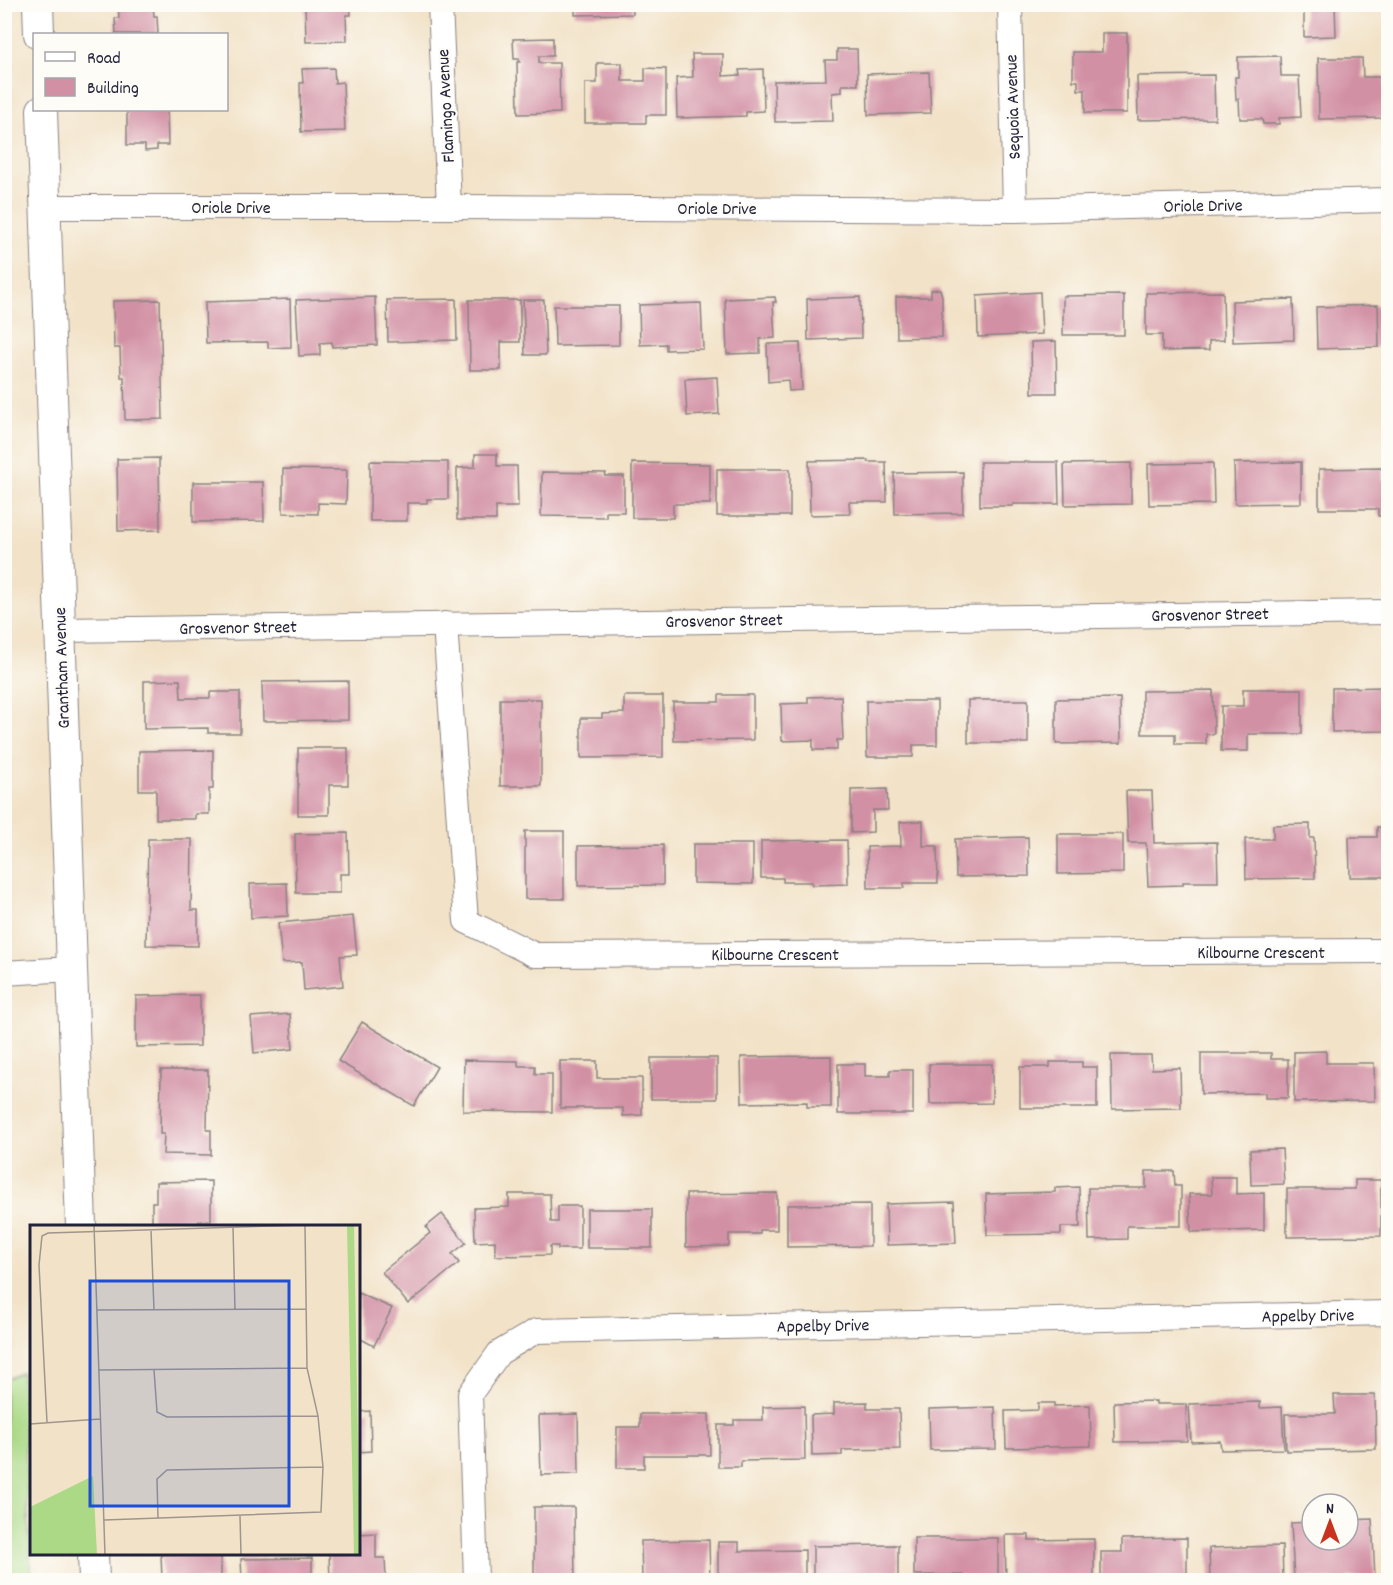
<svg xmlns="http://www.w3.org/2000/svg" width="1393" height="1585" viewBox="0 0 1393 1585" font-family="Dekko,sans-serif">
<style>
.green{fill:#abd986;stroke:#667e60;stroke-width:1.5}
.building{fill:#d290a4}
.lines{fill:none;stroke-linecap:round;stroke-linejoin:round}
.minor-casing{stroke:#8a8281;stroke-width:26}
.tertiary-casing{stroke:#8a8281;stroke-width:32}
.minor{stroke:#fff;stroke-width:24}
.tertiary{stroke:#fff;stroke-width:30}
.labels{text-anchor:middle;stroke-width:4.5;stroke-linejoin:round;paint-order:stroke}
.street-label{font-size:18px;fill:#22223b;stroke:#fdfcf7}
.inset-road{fill:none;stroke:#9f958f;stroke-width:1.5}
.view{fill:#1d4ed8;fill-opacity:0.15;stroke:#1d4ed8;stroke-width:3}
.inset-edge{fill:none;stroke:#22223b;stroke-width:3}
</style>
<rect width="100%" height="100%" fill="#fdfcf7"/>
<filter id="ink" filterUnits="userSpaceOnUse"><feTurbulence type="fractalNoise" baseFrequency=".0167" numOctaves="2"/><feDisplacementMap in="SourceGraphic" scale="12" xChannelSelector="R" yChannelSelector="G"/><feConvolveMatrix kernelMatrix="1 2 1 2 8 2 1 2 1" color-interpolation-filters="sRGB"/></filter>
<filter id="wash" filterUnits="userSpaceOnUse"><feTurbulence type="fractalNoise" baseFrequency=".008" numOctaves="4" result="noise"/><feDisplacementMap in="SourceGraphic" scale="24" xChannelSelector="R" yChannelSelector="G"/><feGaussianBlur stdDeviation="1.35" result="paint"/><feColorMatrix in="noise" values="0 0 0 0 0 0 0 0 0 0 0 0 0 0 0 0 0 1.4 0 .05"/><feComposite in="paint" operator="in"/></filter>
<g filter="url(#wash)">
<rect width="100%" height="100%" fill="#f2e2c7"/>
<polygon class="green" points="22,1372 31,1580 5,1580 5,1380"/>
<g id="blocks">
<g class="building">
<polygon points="118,4 153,4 154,16 157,16 158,34 116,34 115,18 119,18"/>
<polygon points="305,4 350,4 351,15 346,15 347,41 306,42"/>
<polygon points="575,4 633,4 633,14 575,15"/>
<polygon points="1304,4 1335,4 1336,36 1304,37"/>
<polygon points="1102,33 1127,33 1127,113 1085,113 1085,90 1078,90 1078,81 1073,81 1073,52 1102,52"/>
<polygon points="553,38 553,56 539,56 539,63 559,63 560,113 518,114 517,62 520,62 519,59 514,59 513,39"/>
<polygon points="837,49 857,49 858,85 842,85 842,92 832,93 833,121 775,122 774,81 826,80 825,60 837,60"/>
<polygon points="692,54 723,54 723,76 740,75 739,70 763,69 764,111 746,112 746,116 677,118 676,78 693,77"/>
<polygon points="1280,56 1281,76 1299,76 1301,117 1279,118 1279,124 1263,124 1262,119 1240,119 1239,99 1236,100 1235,77 1238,77 1238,57"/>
<polygon points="1318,58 1362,58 1363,77 1385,77 1385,118 1319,119"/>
<polygon points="597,63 622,63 622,81 645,81 645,68 666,69 666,115 646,115 646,123 585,123 585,83 597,83"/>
<polygon points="334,68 335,83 343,82 345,131 301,132 300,83 303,83 302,69"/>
<polygon points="929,72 931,113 868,115 867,74"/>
<polygon points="1214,75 1215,119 1138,120 1137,76"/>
<polygon points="127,110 167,110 168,145 157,145 157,150 145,151 145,145 127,145"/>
<polygon points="940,289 942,296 942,337 897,338 896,297 931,297 931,290"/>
<polygon points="1040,292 1042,334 978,337 977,296"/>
<polygon points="1223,292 1224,340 1209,341 1209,350 1162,351 1162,335 1146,335 1146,293"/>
<polygon points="1124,295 1124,335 1063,335 1063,296"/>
<polygon points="375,297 377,345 332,347 332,342 320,343 320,355 299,356 296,300"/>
<polygon points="775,297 776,302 773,302 775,338 760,339 760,353 727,354 725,299"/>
<polygon points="860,297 861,338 808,340 807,299"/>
<polygon points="290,299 291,347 268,348 268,342 206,343 205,302"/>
<polygon points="456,299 457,340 388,342 387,300"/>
<polygon points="1293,299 1294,340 1233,342 1232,301"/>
<polygon points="160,300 163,419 125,420 124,377 121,377 120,348 114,348 113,301"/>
<polygon points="469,300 520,300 520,342 501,342 501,370 470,370"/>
<polygon points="523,300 544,300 546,355 525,355"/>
<polygon points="701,303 703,349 666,350 666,344 640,345 639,305"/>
<polygon points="1378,305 1379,347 1317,349 1316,307"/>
<polygon points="554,306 619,306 619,345 555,346"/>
<polygon points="1056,341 1057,393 1032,393 1031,342"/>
<polygon points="800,343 802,390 789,391 788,380 768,382 767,344"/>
<polygon points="717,377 719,414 687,416 685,379"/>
<polygon points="475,454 497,454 497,466 517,466 518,507 496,507 496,520 457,520 457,468 475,467"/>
<polygon points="159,458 160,530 118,531 117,459"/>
<polygon points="868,460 868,462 886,462 887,502 849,502 850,514 810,515 809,461"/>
<polygon points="370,461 448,462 448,499 427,499 427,503 407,503 407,521 370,521"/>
<polygon points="980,462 1058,462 1059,504 1013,504 1013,506 980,506"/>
<polygon points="1301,462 1301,503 1235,504 1234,463"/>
<polygon points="632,463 710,464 710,504 673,504 673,518 632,518"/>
<polygon points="1131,463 1131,504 1065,505 1064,464"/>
<polygon points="1213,463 1214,504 1149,505 1148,464"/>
<polygon points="1383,468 1383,480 1388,480 1388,516 1378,516 1378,509 1319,509 1319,469"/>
<polygon points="283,469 347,470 346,504 318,503 318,514 283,513"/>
<rect x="717" y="469" width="73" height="47"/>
<polygon points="542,472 606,473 605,476 624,476 624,512 606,512 606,517 541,516"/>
<polygon points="963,472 963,513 895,514 894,473"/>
<polygon points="193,482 263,482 264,521 193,522"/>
<polygon points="180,680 181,698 210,698 210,692 240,692 240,733 208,733 208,728 144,729 144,681"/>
<polygon points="348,681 348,720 263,721 262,682"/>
<polygon points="1388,687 1388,731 1332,732 1332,688"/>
<polygon points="1243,689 1302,689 1302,734 1248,734 1248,751 1221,751 1221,706 1243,706"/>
<polygon points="1213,690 1214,734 1206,734 1206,744 1175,744 1175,734 1142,734 1142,691"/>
<polygon points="719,695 753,695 753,740 674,741 673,702 719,702"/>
<polygon points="624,696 663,696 663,757 581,758 581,718 602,718 602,714 624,713"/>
<polygon points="841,696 843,740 837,740 837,750 813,750 813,740 782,741 781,704 808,703 808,697"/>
<polygon points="1120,698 1121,743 1056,744 1056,699"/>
<rect x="500" y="699" width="41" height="87"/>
<rect x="968" y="700" width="60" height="43"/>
<polygon points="866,701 937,701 937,745 913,745 913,757 867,757"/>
<polygon points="298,748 348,748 348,785 329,785 329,815 298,815"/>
<polygon points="213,750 213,789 209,789 209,814 195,814 195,819 156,819 156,790 139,790 139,751"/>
<polygon points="887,789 888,810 873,810 873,832 851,833 851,790"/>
<polygon points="1126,791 1152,791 1154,843 1217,842 1218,882 1183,882 1183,885 1148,886 1146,843 1128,843"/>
<polygon points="923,821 923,846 937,846 938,883 904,883 904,888 868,888 867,847 901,846 900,822"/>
<polygon points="1310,824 1310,838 1314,838 1315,878 1246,879 1245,839 1273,839 1273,825"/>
<polygon points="1377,827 1388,827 1388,877 1350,877 1349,837 1377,837"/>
<rect x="525" y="831" width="39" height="68"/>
<polygon points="348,833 349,874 340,874 340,893 296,893 295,834"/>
<polygon points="1058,834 1123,834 1123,873 1058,874"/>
<polygon points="1028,837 1029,876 956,877 955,839"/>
<polygon points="148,839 192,839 191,910 198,910 198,946 146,945"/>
<polygon points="847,840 848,884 812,885 811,882 783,882 783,878 761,878 761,841"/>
<polygon points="693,844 753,844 753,884 693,883"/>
<polygon points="663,845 663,885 578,886 578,846"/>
<polygon points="287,883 288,916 251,918 250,884"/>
<polygon points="353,916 357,955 340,956 343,986 304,990 302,962 282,963 278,923"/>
<polygon points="200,995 200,1046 136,1047 136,996"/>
<polygon points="290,1014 293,1049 254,1053 251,1017"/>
<polygon points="362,1022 437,1067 414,1106 338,1061"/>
<polygon points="1326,1051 1326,1063 1374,1063 1375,1101 1294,1102 1294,1052"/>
<polygon points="1201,1053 1271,1053 1271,1059 1288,1059 1288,1098 1265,1098 1265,1093 1201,1094"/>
<polygon points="1111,1055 1151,1055 1152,1069 1180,1068 1181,1108 1112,1109"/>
<polygon points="831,1056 831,1107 807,1107 807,1102 742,1103 741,1057"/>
<rect x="651" y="1058" width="66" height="41"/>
<polygon points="464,1060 518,1061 518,1066 535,1066 535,1074 552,1074 552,1112 463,1111"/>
<polygon points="560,1061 597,1061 597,1078 642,1078 642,1115 623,1116 623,1108 560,1108"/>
<polygon points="1050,1062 1082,1062 1082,1067 1097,1067 1097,1108 1020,1108 1020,1067 1050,1067"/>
<polygon points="838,1064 865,1064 865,1076 890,1076 890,1070 913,1070 913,1114 838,1114"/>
<polygon points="929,1064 992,1064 992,1103 930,1104"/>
<polygon points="161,1070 208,1070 207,1130 211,1130 211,1155 163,1154 164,1134 160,1134"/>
<polygon points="1282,1149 1284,1184 1251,1185 1250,1150"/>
<polygon points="1146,1171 1174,1171 1175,1186 1181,1186 1181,1226 1127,1226 1127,1239 1089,1240 1088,1188 1146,1188"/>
<polygon points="1211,1177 1236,1177 1236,1194 1264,1193 1264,1230 1191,1232 1189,1194 1212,1194"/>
<polygon points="1355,1180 1381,1180 1381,1236 1287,1237 1287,1189 1355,1189"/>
<polygon points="211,1181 211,1221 199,1221 199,1226 152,1226 152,1202 156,1202 156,1182"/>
<polygon points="1079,1187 1080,1227 1061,1227 1061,1234 987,1235 986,1194 1055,1192 1055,1188"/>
<rect x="1386" y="1187" width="2" height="28"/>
<polygon points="777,1193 777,1230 760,1230 760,1234 729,1234 729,1246 686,1247 686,1194"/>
<polygon points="509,1194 550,1194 551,1222 558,1222 558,1206 580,1206 580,1249 558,1249 558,1246 550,1246 550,1255 495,1256 495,1241 475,1242 474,1208 509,1207"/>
<polygon points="954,1202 956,1243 887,1245 886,1204"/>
<polygon points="870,1204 870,1246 787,1247 787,1205"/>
<rect x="587" y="1209" width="65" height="39"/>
<polygon points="442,1214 466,1243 452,1254 459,1263 408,1304 382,1272 430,1233 426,1227"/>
<polygon points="358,1293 392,1308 374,1346 361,1339 358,1343"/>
<polygon points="1334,1395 1375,1395 1376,1449 1286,1451 1285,1414 1335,1414"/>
<polygon points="1156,1401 1156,1404 1186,1404 1187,1441 1115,1442 1114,1402"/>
<polygon points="867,1402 867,1409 899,1409 900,1449 842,1450 842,1455 812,1456 811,1415 834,1414 834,1403"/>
<polygon points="1260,1402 1260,1408 1282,1407 1284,1449 1221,1450 1220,1441 1191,1442 1189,1404"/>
<polygon points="1038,1403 1054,1403 1054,1406 1090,1405 1091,1446 1006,1448 1005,1411 1038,1410"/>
<polygon points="804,1406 805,1460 741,1461 741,1467 718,1467 718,1425 734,1425 734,1420 763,1420 763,1407"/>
<polygon points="995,1407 996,1449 930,1450 929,1409"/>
<polygon points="370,1411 371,1451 358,1452 358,1412"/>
<polygon points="578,1414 579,1474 541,1475 539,1415"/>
<polygon points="640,1414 709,1414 710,1455 644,1455 644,1468 617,1468 617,1427 640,1427"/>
<polygon points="534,1507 574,1507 575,1580 534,1580"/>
<polygon points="1372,1519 1375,1577 1348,1578 1348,1580 1316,1580 1316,1578 1294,1579 1291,1523 1312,1522 1312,1540 1348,1540 1348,1520"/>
<polygon points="376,1533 376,1558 385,1558 386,1580 330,1580 329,1554 358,1554 358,1534"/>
<polygon points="1005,1535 1029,1535 1029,1540 1094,1539 1094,1580 1025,1580 1025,1577 1006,1578"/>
<polygon points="1385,1536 1388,1536 1388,1580 1387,1580"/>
<polygon points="914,1538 998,1538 998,1580 963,1580 963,1575 914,1575"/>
<polygon points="1187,1538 1187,1579 1101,1580 1101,1552 1122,1552 1122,1539"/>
<polygon points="709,1540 710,1580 642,1580 641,1541"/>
<polygon points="718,1542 739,1542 739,1551 805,1550 805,1580 735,1580 735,1577 718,1577"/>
<polygon points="898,1545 898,1580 813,1580 813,1546"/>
<polygon points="1282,1546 1283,1580 1210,1580 1209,1548"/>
<polygon points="161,1554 221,1554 221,1580 162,1580"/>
<polygon points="312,1558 312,1580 242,1580 241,1559"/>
</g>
</g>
</g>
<g filter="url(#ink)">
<use href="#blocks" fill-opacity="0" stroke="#8a8281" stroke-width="1.5"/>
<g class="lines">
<g class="minor-casing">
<g id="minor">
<polyline points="440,4 449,207"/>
<polyline points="1010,4 1015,210"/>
<polyline points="46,207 449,207 1015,210 1388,200"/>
<polyline points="445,624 466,921 535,955 1388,951"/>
<polyline points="60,630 1388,612"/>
<polyline points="4,973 71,969"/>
<polyline points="476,1580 470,1394 499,1353 536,1331 1388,1313"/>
</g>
</g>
<g class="tertiary-casing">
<g id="tertiary">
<polyline points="38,4 39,34"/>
<polyline points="42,110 81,1226"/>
<polyline points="93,1554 94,1580"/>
</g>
</g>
<use href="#minor" class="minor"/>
<use href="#tertiary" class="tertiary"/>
</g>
</g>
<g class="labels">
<g class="street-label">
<text transform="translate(445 106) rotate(-93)" y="6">Flamingo Avenue</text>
<text transform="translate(1012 107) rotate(-92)" y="6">Sequoia Avenue</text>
<text transform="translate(1203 205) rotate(-1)" y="6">Oriole Drive</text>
<text x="231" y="213">Oriole Drive</text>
<text x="717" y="214">Oriole Drive</text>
<text transform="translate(1210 614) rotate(-1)" y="6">Grosvenor Street</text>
<text transform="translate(724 620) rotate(-1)" y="6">Grosvenor Street</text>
<text transform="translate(238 627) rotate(-1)" y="6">Grosvenor Street</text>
<text transform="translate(61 668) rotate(-92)" y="6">Grantham Avenue</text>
<text x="1261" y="958">Kilbourne Crescent</text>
<text x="775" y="960">Kilbourne Crescent</text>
<text transform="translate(1308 1315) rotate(-1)" y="6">Appelby Drive</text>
<text transform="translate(823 1325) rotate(-1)" y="6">Appelby Drive</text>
</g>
</g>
<g transform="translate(30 1225)">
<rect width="330" height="330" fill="#f2e2c7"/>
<path d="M 317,0 L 324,0 L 330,330 L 324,330 ZM 63,251 L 67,330 L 0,330 L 0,282 Z" fill="#abd986"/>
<path class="inset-road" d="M 64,0 L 75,330M 203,2 L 205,85M 121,5 L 124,85M 67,85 L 276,84M 69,145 L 277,143M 124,145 L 127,187 L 137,192 L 288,191M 17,197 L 9,40 L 12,11 L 18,8 L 275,0M 0,199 L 70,194M 210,291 L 211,330M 128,293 L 127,254 L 137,245 L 293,242M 74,295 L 291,287 L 293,242 L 288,191 L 277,143 L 275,1"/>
<path class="view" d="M 60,56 L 259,56 L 259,281 L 60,281 Z"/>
<rect width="330" height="330" class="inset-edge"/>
</g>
<rect width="1393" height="1585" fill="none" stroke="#fdfcf7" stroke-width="24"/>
<rect x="33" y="33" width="195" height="78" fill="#fdfcf7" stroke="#a5a5ac" stroke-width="1.5"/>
<rect x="45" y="52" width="30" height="9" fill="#ffffff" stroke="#a5a5ac" stroke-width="1.5"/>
<text x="87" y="63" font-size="18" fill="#22223b">Road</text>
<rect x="45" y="78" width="30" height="18" fill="#d290a4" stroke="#a5a5ac" stroke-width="1.5"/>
<text x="87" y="93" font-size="18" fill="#22223b">Building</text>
<g transform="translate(1330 1522)"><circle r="28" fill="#fdfcf7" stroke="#a5a5ac" stroke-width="1.5"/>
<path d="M0-4.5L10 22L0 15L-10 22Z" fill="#c8321e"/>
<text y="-9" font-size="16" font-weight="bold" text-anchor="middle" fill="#22223b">N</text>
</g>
</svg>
